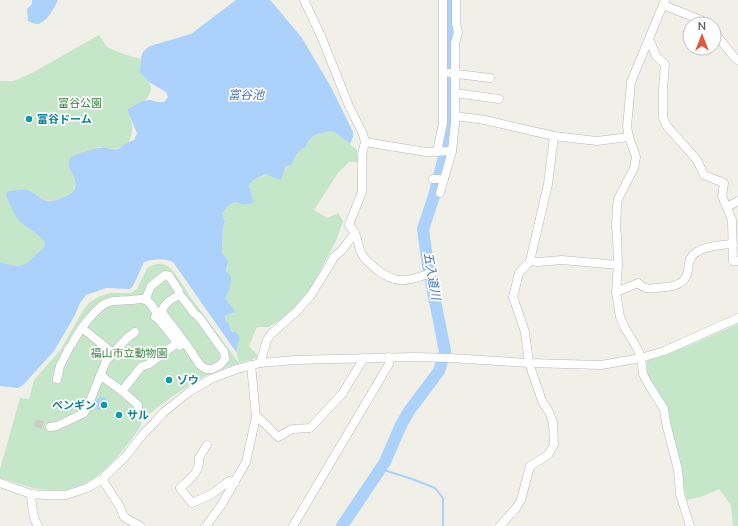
<svg xmlns="http://www.w3.org/2000/svg" width="738" height="526" viewBox="0 0 738 526" font-family="Mulish,'Noto Sans JP',sans-serif">
<style>
.green{fill:#c6e6c9}
.water{fill:#acd1fb}
.lines{fill:none;stroke-linecap:round;stroke-linejoin:round}
.stream{stroke:#acd1fb;stroke-width:2}
.river{stroke:#acd1fb;stroke-width:12}
.minor-tunnel{stroke:#ccccc8;stroke-width:8;stroke-dasharray:8 4;stroke-linecap:butt}
.minor-casing{stroke:#b7b9bd;stroke-width:9}
.minor{stroke:#fff;stroke-width:8}
.culture-dot{fill:#0f9aa8;stroke:#fff;stroke-width:1.5}
.labels{text-anchor:middle;stroke-width:3.5;stroke-linejoin:round;paint-order:stroke}
.park-label{font-size:11px;fill:#398343;stroke:#fff}
.culture-label{font-size:11px;font-weight:bold;fill:#0d838f;stroke:#fff;text-anchor:start}
.water-label{font-size:12px;font-style:italic;fill:#4b76b6;stroke:#fff}
</style>
<rect width="100%" height="100%" fill="#f0efe8"/>
<g class="green">
<path d="M 99,35 L 107,47 L 123,54 L 141,59 C 140,64 140,71 143,75 C 144,78 148,80 149,82 C 153,88 150,96 145,100 C 140,104 134,106 128,109 C 128,115 132,119 132,125 C 134,146 119,152 100,147 L 69,164 C 69,172 76,178 75,185 C 74,197 55,203 45,200 C 39,199 33,194 29,190 L 20,222 L 38,235 L 45,241 L 44,247 C 39,252 31,261 25,264 C 18,268 7,264 0,262 L 0,81 L 14,81 L 32,73 Z"/>
<path d="M 333,131 L 350,144 L 357,150 L 358,162 L 349,162 L 338,173 L 314,210 L 327,218 L 338,213 L 343,221 L 336,241 L 312,286 L 295,310 L 269,327 L 257,327 L 249,346 L 259,357 C 243,363 228,366 212,373 C 187,385 162,403 141,421 L 141,426 C 122,452 100,484 66,490 C 57,491 47,490 38,489 C 26,487 12,481 0,478 L 0,469 L 20,398 L 29,399 L 34,380 L 61,349 L 83,310 L 89,303 L 98,297 L 110,293 L 131,293 L 137,289 L 147,268 C 152,265 160,262 166,265 C 176,270 187,294 195,303 L 239,363 L 236,352 L 240,338 C 232,332 227,327 225,316 L 234,313 L 232,307 L 225,298 L 228,293 L 226,272 L 229,262 L 222,252 L 223,227 L 225,221 L 222,213 L 229,205 L 235,202 L 244,205 L 254,203 L 249,186 L 253,180 L 292,165 C 295,155 297,152 306,147 C 310,133 320,133 333,131 Z"/>
<polygon points="738,324 738,526 733,526 731,505 719,489 701,497 686,500 682,473 670,425 647,375 647,360 688,346"/>
</g>
<g class="water">
<path d="M 32,0 L 58,0 C 54,8 47,23 37,24 C 34,24 31,22 28,21 L 27,9 L 32,4 Z"/>
<path d="M 236,0 L 269,0 L 271,1 L 302,38 L 331,87 L 353,132 L 353,137 L 350,144 L 333,131 C 321,133 310,133 306,147 C 297,152 295,155 292,165 L 285,167 L 281,180 L 266,174 L 253,180 L 249,186 L 254,203 L 244,205 L 235,202 L 229,205 L 222,213 L 225,221 L 223,227 L 222,252 L 229,262 L 227,266 L 226,272 L 231,276 C 231,285 230,290 225,298 L 232,307 L 235,312 L 225,316 L 226,321 L 229,324 L 229,326 L 232,332 L 236,332 L 240,338 L 236,352 L 173,262 C 163,258 154,259 144,262 L 133,286 L 130,289 L 106,288 L 86,295 L 80,303 L 75,315 L 54,351 L 23,385 L 18,388 L 0,386 L 0,262 C 7,264 18,268 25,264 C 30,261 39,252 44,247 L 45,242 L 38,235 L 20,222 L 15,215 L 6,196 L 7,192 L 9,191 C 15,191 22,189 27,190 C 36,192 39,202 52,201 C 62,199 79,193 75,181 C 73,173 63,163 73,156 C 76,154 96,148 100,148 C 105,147 111,150 118,149 C 122,147 125,144 128,142 C 130,141 132,141 134,140 L 137,133 L 128,112 L 128,109 C 134,106 143,99 150,100 C 155,101 159,103 164,102 L 168,97 L 166,92 L 149,82 L 140,72 L 141,58 L 143,52 L 146,49 L 150,46 L 191,34 Z"/>
<path d="M 100,397 L 105,397 L 107,401 L 105,400 L 104,402 L 101,403 L 100,404 L 102,409 L 97,410 C 94,405 95,400 100,397 Z"/>
</g>
<g class="lines">
<polyline class="stream" points="380,470 387,471 412,479 435,488 443,498 443,526"/>
<polyline class="river" points="342,526 385,462 401,425 409,411 439,371 445,351 428,266 423,229 434,196 448,141 451,0"/>
<polyline class="minor-tunnel" points="35,423 50,427"/>
<g class="minor-casing">
<g id="minor">
<path d="M 304,0 L 321,36 L 349,106 L 363,134 L 365,142 L 362,155 L 362,192 L 349,225 C 352,229 355,232 356,236 C 359,243 358,249 363,256 C 366,261 372,265 376,269 C 399,287 410,280 434,272"/>
<polyline points="665,0 631,82 627,127 629,137 636,157 634,168 618,199 617,206 616,227 617,236 618,265 616,292 620,317 625,328 638,350 641,358 643,374 647,382 664,409 666,423 678,470 680,494 690,526"/>
<polyline points="663,5 701,20 706,24"/>
<polyline points="714,32 734,57 738,60"/>
<polyline points="649,40 651,43 656,56 665,64 663,89 663,117 666,125 697,160 704,175 724,183 722,196 732,220 733,261 738,261"/>
<polyline points="449,73 490,78"/>
<polyline points="455,93 499,99"/>
<polyline points="455,116 485,120 554,136 597,141 629,137"/>
<polyline points="365,142 426,152 452,151"/>
<polyline points="437,152 443,123 443,0"/>
<polyline points="433,179 444,179"/>
<polyline points="440,193 452,151 455,123 455,43 458,32 456,24 456,0"/>
<polyline points="727,207 738,201"/>
<polyline points="530,261 538,262 562,260 618,265"/>
<path d="M 616,292 L 638,283 C 640,285 643,287 646,288 C 648,289 652,288 655,288 C 665,287 681,287 686,277 C 690,270 686,261 694,254 C 704,246 720,245 733,244"/>
<polyline points="145,300 151,286 165,275 169,276 179,291 179,295"/>
<polyline points="156,316 180,346"/>
<path d="M 155,317 C 157,315 161,313 162,311 C 163,309 163,307 165,305 C 169,301 176,295 181,296 L 194,313 L 199,317 L 224,352 L 225,359 L 220,365 L 212,369 L 206,369 L 200,365 L 188,347 L 161,311"/>
<polyline points="82,328 113,353"/>
<path d="M 72,344 C 78,332 96,306 109,302 C 116,300 123,301 131,300 C 134,300 137,299 140,299 C 149,298 153,308 158,314"/>
<polyline points="260,363 267,340 271,334 297,311 311,295 329,266 334,257 342,250 355,233"/>
<polyline points="100,375 122,391 138,405 138,410"/>
<polyline points="57,379 60,366 69,348"/>
<polyline points="122,391 141,367 149,364 177,343"/>
<polyline points="256,417 260,419 278,437 292,429 310,428 342,394 364,358"/>
<polyline points="50,427 57,426 84,413 88,406 106,361 127,338 135,332"/>
<path d="M 207,445 L 199,458 C 201,471 189,480 180,488 L 192,503 L 212,494 L 229,481 L 235,482"/>
<polyline points="102,479 120,507 124,517 140,526"/>
<polyline points="0,483 31,494 45,495 66,495 87,488 102,479 125,457 144,433 155,422 164,412 189,392 211,379 237,369 260,363 295,360 415,357 450,358 529,363 601,365 641,358 664,351 738,318"/>
<path d="M 31,494 C 32,505 32,517 38,526"/>
<polyline points="206,526 222,504 246,462 256,417 251,365"/>
<polyline points="293,526 389,364 389,357"/>
<polyline points="500,526 516,508 521,500 530,466 548,455 554,445 553,422 549,412 542,401 529,363 525,332 513,297 519,273 530,261 548,184 554,136"/>
</g>
</g>
<use href="#minor" class="minor"/>
</g>
<g class="culture-dot">
<circle cx="29" cy="119" r="4"/>
<circle cx="169" cy="380" r="4"/>
<circle cx="104" cy="405" r="4"/>
<circle cx="119" cy="415" r="4"/>
</g>
<g class="labels">
<g class="park-label">
<text x="80" y="107">富谷公園</text>
<text x="129" y="357">福山市立動物園</text>
</g>
<g class="culture-label">
<text x="37" y="123">富谷ドーム</text>
<text x="177" y="384">ゾウ</text>
<text x="96" y="409" text-anchor="end">ペンギン</text>
<text x="127" y="419">サル</text>
</g>
<g class="water-label">
<text x="246" y="99">富谷池</text>
<text transform="translate(432 276) rotate(80)" y="4">五入道川</text>
</g>
</g>
<g transform="translate(702 36)"><circle r="19" fill="#ffffff" stroke="#bfc0c2"/>
<path d="M0-3L7 15L0 10L-7 15Z" fill="#e2583c"/>
<text y="-6" font-size="11" font-weight="bold" text-anchor="middle" fill="#5f6267">N</text>
</g>
</svg>
